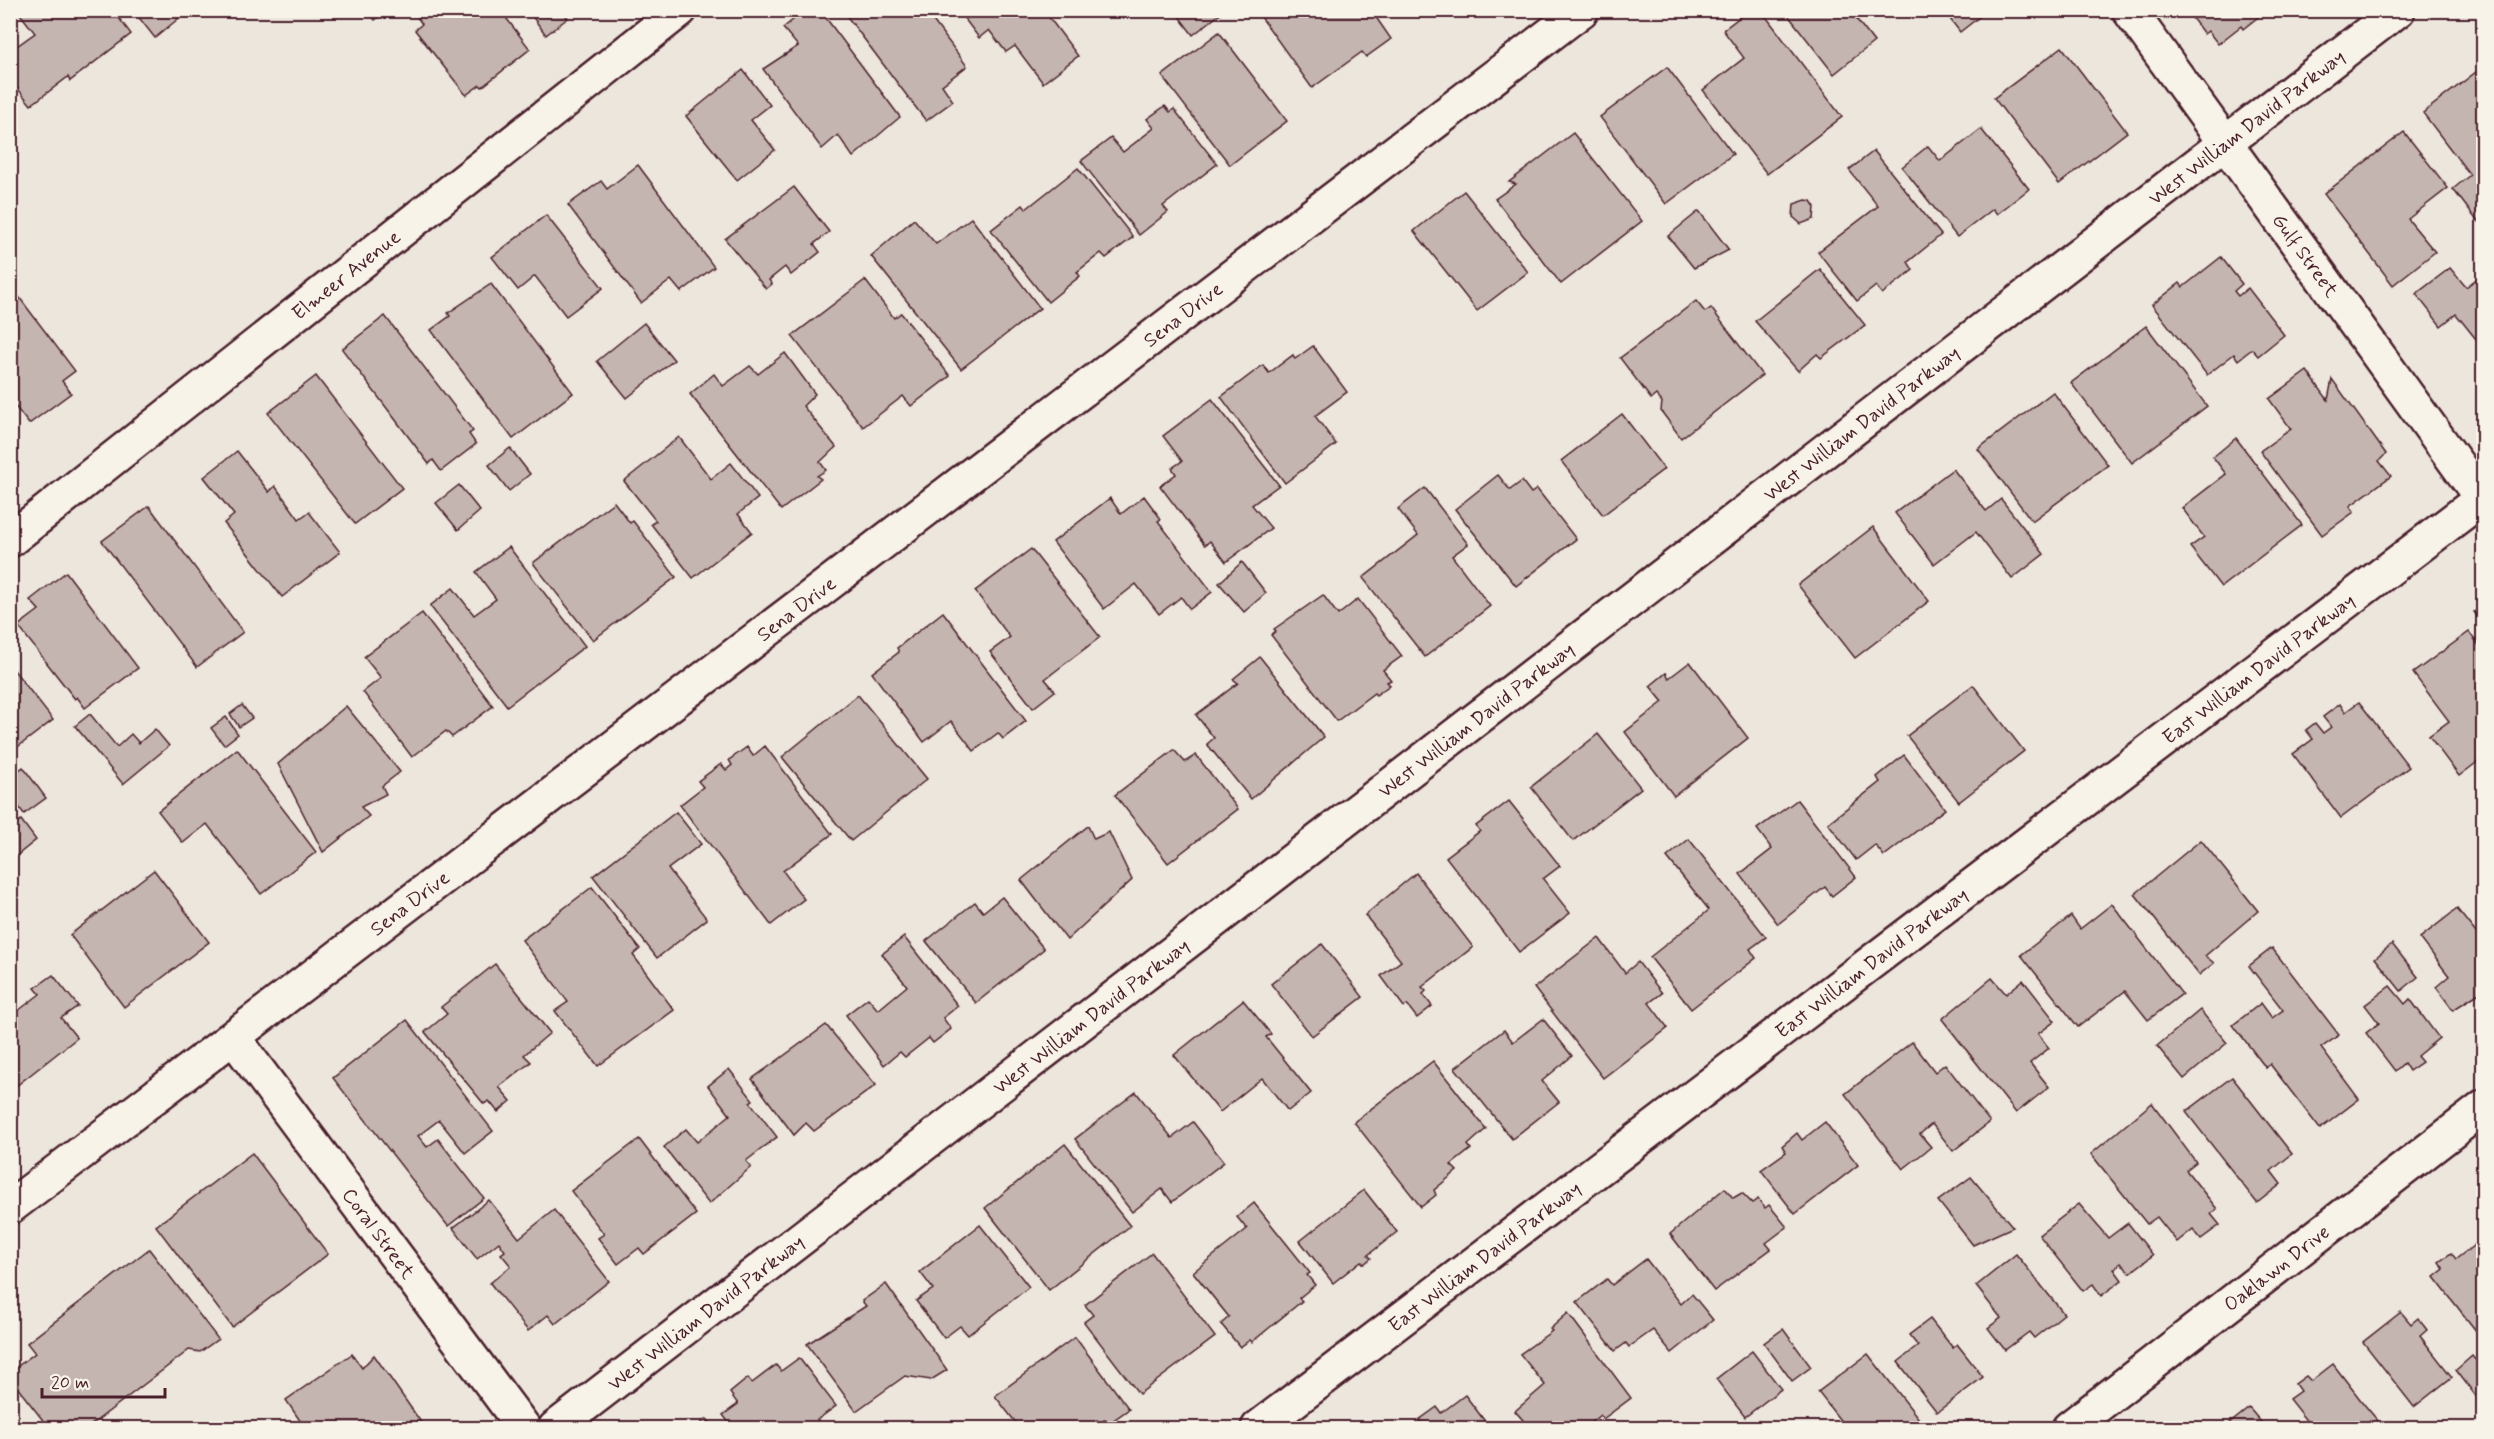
<svg xmlns="http://www.w3.org/2000/svg" width="2494" height="1439" viewBox="0 0 2494 1439" font-family="Mynerve,sans-serif">
<style>
.building{fill:#c4b5b0;stroke:#4a1f2b;stroke-width:1.5}
.lines{fill:none;stroke-linecap:round;stroke-linejoin:round}
.street-casing{stroke:#4a1f2b;stroke-width:38}
.secondary-casing{stroke:#4a1f2b;stroke-width:38}
.street{stroke:#f7f3e8;stroke-width:33}
.secondary{stroke:#f7f3e8;stroke-width:33}
.labels{text-anchor:middle;stroke-width:5;stroke-linejoin:round;paint-order:stroke}
.street-label{font-size:20px;fill:#4a1f2b;stroke:#f7f3e8}
</style>
<rect width="100%" height="100%" fill="#ece6dd"/>
<filter id="ink" filterUnits="userSpaceOnUse"><feTurbulence type="fractalNoise" baseFrequency=".0167" numOctaves="2"/><feDisplacementMap in="SourceGraphic" scale="12" xChannelSelector="R" yChannelSelector="G"/><feConvolveMatrix kernelMatrix="1 2 1 2 8 2 1 2 1" color-interpolation-filters="sRGB"/></filter>
<g filter="url(#ink)">
<g class="building">
<polygon points="17,10 113,10 131,34 70,81 68,77 31,105 10,79 10,51 35,33"/>
<polygon points="133,10 181,10 184,14 155,38"/>
<polygon points="367,10 388,10 375,20"/>
<polygon points="412,10 500,10 530,49 482,87 480,85 466,95 415,30 422,24"/>
<polygon points="531,10 566,10 563,12 568,18 546,35 529,12"/>
<polygon points="805,10 820,10 900,117 853,157 838,135 822,149 763,69 798,46 783,28"/>
<polygon points="852,10 925,10 967,66 942,85 953,101 926,121 846,15"/>
<polygon points="958,10 1054,10 1048,16 1078,56 1043,83 1015,46 1006,52 989,30 979,38"/>
<polygon points="1174,10 1225,10 1193,35"/>
<polygon points="1256,10 1371,10 1391,39 1366,57 1362,52 1312,88"/>
<polygon points="1749,10 1761,10 1842,117 1767,174 1703,90 1744,58 1723,30"/>
<polygon points="1784,10 1867,10 1857,20 1874,42 1834,74"/>
<polygon points="1943,10 1988,10 1960,32"/>
<polygon points="2186,10 2267,10 2243,29 2241,26 2218,44 2208,31 2204,34"/>
<polygon points="1219,32 1287,121 1230,165 1162,76"/>
<polygon points="2062,47 2127,132 2059,184 1994,98"/>
<polygon points="1667,67 1733,154 1666,204 1600,117"/>
<polygon points="743,70 770,105 751,120 775,150 737,180 686,116"/>
<polygon points="2476,72 2484,81 2484,218 2478,222 2453,189 2470,175 2423,113"/>
<polygon points="1165,106 1170,112 1174,109 1217,164 1163,206 1168,212 1139,235 1081,161 1111,138 1123,152 1154,128 1147,119"/>
<polygon points="1981,129 2029,189 1997,214 1993,209 1957,237 1902,167 1928,146 1940,161"/>
<polygon points="2404,132 2448,188 2408,219 2435,252 2393,285 2324,194"/>
<polygon points="1573,133 1642,221 1561,284 1495,199 1516,184 1509,182"/>
<polygon points="1874,151 1941,235 1908,262 1913,270 1882,294 1876,286 1857,301 1818,252 1878,206 1849,170"/>
<polygon points="638,165 714,267 681,292 671,280 641,303 568,205 601,181 607,189"/>
<polygon points="1078,168 1133,237 1106,258 1101,253 1077,272 1080,276 1048,302 991,230 1023,205 1026,209"/>
<polygon points="794,187 829,232 814,244 820,252 791,275 785,267 769,280 772,284 766,289 725,239"/>
<polygon points="1464,191 1528,272 1477,311 1414,231"/>
<polygon points="1806,200 1811,201 1815,207 1814,219 1801,224 1793,217 1794,204"/>
<polygon points="1699,211 1729,250 1694,268 1668,236"/>
<polygon points="546,215 603,288 566,316 535,276 518,290 492,257"/>
<polygon points="971,218 1040,308 961,369 871,256 914,219 936,244"/>
<polygon points="2221,257 2242,284 2234,291 2238,296 2248,288 2284,335 2258,356 2252,349 2238,360 2234,354 2207,375 2152,305 2180,283 2183,287"/>
<polygon points="2450,268 2466,287 2484,273 2484,349 2456,314 2441,326 2416,294"/>
<polygon points="1820,269 1865,325 1821,358 1817,354 1798,371 1755,321"/>
<polygon points="865,280 894,318 901,313 950,376 911,406 903,396 863,427 792,336"/>
<polygon points="491,284 573,393 513,439 431,330 450,316 448,313"/>
<polygon points="13,289 75,371 62,381 71,393 29,424 10,400 10,291"/>
<polygon points="1696,301 1705,312 1711,308 1762,375 1681,438 1661,411 1662,402 1656,395 1651,399 1620,358"/>
<polygon points="385,316 473,431 469,434 476,444 441,471 433,460 429,464 342,349"/>
<polygon points="644,323 674,360 627,398 597,361"/>
<polygon points="2146,326 2207,406 2132,463 2071,383"/>
<polygon points="1313,346 1347,392 1315,416 1336,444 1285,483 1221,397 1263,365 1269,373 1293,355 1295,359"/>
<polygon points="785,353 815,394 803,406 836,447 820,462 826,470 817,476 821,479 781,510 690,394 714,374 723,386 750,366 758,374"/>
<polygon points="2307,371 2328,400 2332,379 2386,454 2379,461 2391,476 2350,506 2354,512 2322,535 2260,451 2291,429 2269,399"/>
<polygon points="316,376 402,488 355,524 268,413"/>
<polygon points="2053,392 2108,465 2032,521 1978,449"/>
<polygon points="1212,399 1279,485 1252,505 1271,528 1226,562 1210,541 1205,545 1160,486 1176,474 1172,468 1182,461 1163,436"/>
<polygon points="1622,414 1664,469 1603,515 1561,461"/>
<polygon points="679,437 711,479 731,463 758,498 738,514 752,532 693,578 651,524 656,521 624,481"/>
<polygon points="2236,438 2302,525 2221,587 2190,547 2204,537 2182,508 2226,474 2213,457"/>
<polygon points="510,448 530,474 509,491 489,465"/>
<polygon points="237,451 269,492 275,486 299,519 309,512 340,552 282,597 224,523 234,515 204,477"/>
<polygon points="1953,469 1986,511 2001,499 2044,554 2012,579 1976,532 1934,564 1895,513"/>
<polygon points="1498,475 1510,490 1522,481 1531,493 1537,489 1576,539 1516,586 1455,509"/>
<polygon points="459,485 480,511 458,530 436,503"/>
<polygon points="1425,488 1468,544 1452,556 1490,606 1425,657 1363,578 1418,535 1398,509"/>
<polygon points="1144,496 1161,519 1158,521 1212,592 1190,609 1181,597 1159,614 1136,584 1104,609 1053,542 1110,498 1121,514"/>
<polygon points="614,502 630,523 633,521 676,577 593,640 533,563"/>
<polygon points="149,506 243,632 197,667 102,541"/>
<polygon points="1873,527 1929,601 1855,658 1798,585"/>
<polygon points="509,547 585,646 507,706 430,606 453,588 474,615 496,599 476,572"/>
<polygon points="1031,549 1100,637 1045,679 1055,691 1033,708 990,652 1010,637 975,591"/>
<polygon points="1242,562 1266,593 1244,612 1219,583"/>
<polygon points="66,572 138,668 85,708 77,697 75,699 18,626 39,610 30,600"/>
<polygon points="1323,595 1338,615 1358,599 1402,656 1383,670 1391,680 1387,682 1390,685 1376,695 1374,693 1337,721 1271,635 1276,631 1274,629"/>
<polygon points="2484,605 2484,625 2474,612"/>
<polygon points="943,612 1026,721 1003,739 998,733 974,751 951,721 924,742 872,673 899,652 897,648"/>
<polygon points="422,613 493,706 452,737 446,731 412,757 363,692 381,678 364,657"/>
<polygon points="2469,632 2484,652 2484,757 2459,776 2429,736 2449,721 2413,673"/>
<polygon points="1260,657 1324,737 1251,799 1207,744 1214,738 1196,715 1238,683 1233,679"/>
<polygon points="1690,662 1748,738 1674,796 1625,732 1663,702 1650,686 1666,673 1669,678"/>
<polygon points="10,665 53,720 15,749 13,746 10,748"/>
<polygon points="1973,685 2024,751 1959,802 1907,736"/>
<polygon points="858,695 927,779 851,841 782,757"/>
<polygon points="2359,702 2409,767 2341,818 2293,754 2313,739 2306,730 2315,723 2323,733 2331,727 2323,717 2340,704 2345,712"/>
<polygon points="242,705 252,718 239,727 230,714"/>
<polygon points="346,706 400,772 382,786 386,794 361,807 369,816 323,852 278,764"/>
<polygon points="90,714 117,747 131,734 139,743 155,729 169,746 123,784 75,726"/>
<polygon points="226,717 238,734 224,745 211,728"/>
<polygon points="1598,734 1641,788 1573,841 1531,787"/>
<polygon points="765,746 832,834 783,871 804,899 771,925 680,805 703,787 698,781 721,764 726,770 732,765 729,760 747,747 753,756"/>
<polygon points="237,749 316,852 261,894 207,824 183,843 158,811"/>
<polygon points="1174,750 1185,762 1196,755 1238,809 1168,863 1115,795"/>
<polygon points="1904,755 1945,809 1884,856 1875,845 1856,860 1828,823 1880,782 1877,777"/>
<polygon points="23,767 46,798 24,814 10,795 10,777"/>
<polygon points="1797,800 1856,877 1832,896 1825,887 1778,924 1740,874 1772,849 1757,829"/>
<polygon points="1509,801 1560,866 1543,879 1570,913 1519,952 1446,857 1480,831 1476,826"/>
<polygon points="676,812 701,844 668,869 707,919 657,958 593,876"/>
<polygon points="21,820 36,840 15,857 10,850 10,828"/>
<polygon points="1088,826 1094,839 1109,832 1132,880 1067,940 1021,880"/>
<polygon points="1689,839 1766,937 1750,949 1756,958 1691,1009 1650,957 1709,910 1667,857"/>
<polygon points="2201,840 2258,911 2205,956 2214,963 2199,975 2135,894"/>
<polygon points="154,870 209,942 124,1007 70,935"/>
<polygon points="1416,873 1473,947 1422,987 1426,991 1423,994 1432,1006 1417,1018 1407,1005 1404,1007 1381,976 1401,961 1365,915"/>
<polygon points="592,887 640,949 633,955 674,1010 598,1066 555,1011 568,1002 522,940"/>
<polygon points="1002,897 1044,949 976,1003 926,941 975,902 983,912"/>
<polygon points="2112,904 2182,994 2148,1020 2125,991 2078,1027 2021,955 2071,916 2080,929"/>
<polygon points="2457,909 2484,943 2484,990 2453,1010 2436,987 2449,976 2420,938"/>
<polygon points="904,937 958,1006 943,1018 951,1029 933,1043 929,1038 905,1057 900,1052 884,1065 846,1015 868,998 878,1010 907,986 882,954"/>
<polygon points="1599,938 1625,973 1638,962 1662,993 1649,1003 1668,1028 1603,1078 1534,988"/>
<polygon points="1322,944 1363,997 1312,1036 1271,984"/>
<polygon points="2392,944 2418,977 2401,991 2375,958"/>
<polygon points="2272,948 2339,1035 2321,1048 2359,1099 2320,1129 2270,1064 2266,1068 2233,1025 2261,1003 2272,1018 2283,1010 2249,966"/>
<polygon points="495,964 550,1033 524,1055 531,1062 499,1087 511,1101 498,1112 489,1101 484,1104 425,1032 447,1014 441,1007"/>
<polygon points="53,975 78,1006 61,1018 77,1038 11,1090 10,1017 40,994 35,988"/>
<polygon points="1992,978 2006,994 2023,980 2055,1021 2038,1034 2049,1048 2030,1063 2049,1087 2016,1113 1942,1019"/>
<polygon points="2390,986 2405,1004 2410,999 2439,1038 2417,1056 2422,1062 2409,1071 2404,1063 2395,1071 2366,1033 2379,1023 2365,1005"/>
<polygon points="1243,1000 1271,1034 1266,1037 1311,1093 1288,1111 1262,1078 1220,1112 1174,1055"/>
<polygon points="2200,1010 2227,1043 2184,1079 2157,1046"/>
<polygon points="1543,1019 1572,1056 1542,1081 1559,1102 1512,1139 1455,1068 1504,1030 1513,1042"/>
<polygon points="407,1020 493,1131 465,1153 439,1120 418,1136 427,1147 438,1139 484,1198 448,1226 333,1078"/>
<polygon points="826,1025 876,1085 814,1131 806,1123 794,1135 752,1079"/>
<polygon points="1912,1042 1935,1072 1945,1064 1990,1122 1953,1151 1932,1124 1920,1134 1931,1147 1903,1169 1845,1094"/>
<polygon points="1433,1061 1486,1129 1468,1145 1471,1149 1451,1165 1457,1171 1434,1190 1436,1195 1421,1207 1354,1122"/>
<polygon points="729,1069 753,1100 750,1102 777,1137 746,1161 751,1167 709,1204 664,1147 686,1129 697,1142 730,1115 708,1086"/>
<polygon points="2232,1077 2292,1154 2271,1171 2281,1184 2257,1203 2186,1112"/>
<polygon points="1136,1092 1172,1138 1193,1122 1224,1162 1172,1202 1162,1189 1132,1212 1075,1139"/>
<polygon points="2152,1103 2196,1162 2186,1170 2217,1209 2211,1214 2220,1225 2201,1239 2193,1229 2177,1242 2157,1217 2147,1224 2091,1154"/>
<polygon points="1825,1122 1858,1165 1795,1214 1761,1170 1786,1152 1782,1146 1797,1133 1802,1140"/>
<polygon points="639,1139 696,1214 644,1254 639,1248 618,1264 598,1238 604,1234 571,1191"/>
<polygon points="1065,1144 1130,1226 1049,1290 985,1208"/>
<polygon points="252,1153 328,1254 232,1327 156,1226"/>
<polygon points="1971,1177 2013,1227 1973,1245 1938,1201"/>
<polygon points="1725,1188 1733,1198 1742,1193 1752,1203 1758,1199 1765,1208 1769,1205 1787,1227 1766,1243 1771,1249 1714,1291 1670,1234"/>
<polygon points="1364,1190 1397,1232 1368,1255 1371,1258 1364,1264 1361,1261 1333,1283 1300,1241"/>
<polygon points="489,1200 519,1238 554,1210 609,1281 555,1324 548,1315 528,1331 490,1283 511,1266 501,1254 505,1251 499,1242 477,1259 453,1228"/>
<polygon points="1254,1203 1310,1273 1307,1275 1315,1285 1299,1298 1302,1301 1252,1342 1250,1340 1240,1347 1221,1324 1229,1317 1193,1272 1247,1229 1237,1217"/>
<polygon points="2079,1204 2108,1238 2128,1223 2153,1255 2130,1273 2121,1263 2114,1269 2122,1280 2101,1296 2093,1284 2083,1291 2039,1235"/>
<polygon points="980,1225 1029,1287 968,1335 960,1326 944,1338 916,1301 933,1289 920,1272"/>
<polygon points="2477,1243 2484,1251 2484,1341 2434,1277 2444,1269 2439,1262 2451,1253 2456,1259"/>
<polygon points="149,1249 218,1339 200,1352 189,1350 87,1428 49,1428 10,1378 10,1372 35,1353 27,1343"/>
<polygon points="1152,1253 1215,1337 1139,1394 1084,1322 1093,1315 1085,1305"/>
<polygon points="2016,1254 2064,1314 2034,1338 2029,1332 2005,1350 1988,1328 2001,1318 1976,1286"/>
<polygon points="1646,1259 1681,1304 1692,1294 1713,1320 1672,1353 1653,1330 1629,1347 1626,1343 1615,1351 1577,1302 1607,1279 1612,1285"/>
<polygon points="886,1284 947,1370 931,1380 905,1376 856,1411 807,1344 866,1306 862,1301"/>
<polygon points="2401,1312 2411,1324 2418,1318 2427,1330 2420,1336 2452,1377 2414,1407 2363,1342"/>
<polygon points="1568,1313 1631,1398 1603,1419 1600,1415 1584,1428 1577,1428 1575,1426 1572,1428 1530,1428 1515,1411 1545,1385 1520,1354 1552,1331 1550,1329"/>
<polygon points="1930,1319 1953,1348 1957,1344 1983,1377 1937,1412 1898,1362 1918,1346 1909,1335"/>
<polygon points="1783,1329 1811,1367 1792,1381 1764,1343"/>
<polygon points="1075,1337 1129,1409 1112,1421 1104,1420 1099,1424 1097,1420 1086,1428 1020,1428 995,1396"/>
<polygon points="1752,1351 1781,1389 1745,1417 1716,1379"/>
<polygon points="352,1354 362,1368 374,1355 425,1428 305,1428 286,1400"/>
<polygon points="1868,1354 1926,1428 1846,1428 1818,1392"/>
<polygon points="2472,1356 2484,1370 2482,1404 2456,1370"/>
<polygon points="799,1358 836,1406 817,1420 823,1428 733,1428 723,1415 738,1404 730,1393 748,1378 752,1383 776,1365 781,1371"/>
<polygon points="2333,1364 2363,1403 2384,1428 2312,1428 2289,1399 2300,1391 2295,1384 2306,1376 2311,1381"/>
<polygon points="1465,1395 1490,1428 1420,1428 1423,1426 1419,1420 1437,1407 1441,1413"/>
<polygon points="2249,1408 2266,1428 2224,1428"/>
<polygon points="707,1419 715,1428 694,1428"/>
</g>
<g class="lines">
<g class="street-casing">
<g id="street">
<path id="s1" d="M 2129,10 L 2482,499"/>
<path id="s2" d="M 10,540 L 680,10"/>
<path id="s3" d="M 234,1038 L 524,1428"/>
<path id="s4" d="M 10,1207 L 1582,10"/>
<path id="s5" d="M 555,1428 L 2398,10"/>
<path id="s6" d="M 1258,1428 L 2484,497"/>
</g>
</g>
<g class="secondary-casing">
<g id="secondary">
<path id="s7" d="M 2069,1428 L 2484,1107"/>
</g>
</g>
<use href="#street" class="street"/>
<use href="#secondary" class="secondary"/>
</g>
</g>
<g class="labels">
<g class="street-label">
<text dy="7" stroke="none"><textPath href="#s5" startOffset="2134">West William David Parkway</textPath></text>
<text dy="7" stroke="none"><textPath href="#s1" startOffset="302">Gulf Street</textPath></text>
<text dy="7" stroke="none"><textPath href="#s2" startOffset="428">Elmeer Avenue</textPath></text>
<text dy="7" stroke="none"><textPath href="#s4" startOffset="1474">Sena Drive</textPath></text>
<text dy="7" stroke="none"><textPath href="#s5" startOffset="1648">West William David Parkway</textPath></text>
<text dy="7" stroke="none"><textPath href="#s4" startOffset="988">Sena Drive</textPath></text>
<text dy="7" stroke="none"><textPath href="#s6" startOffset="1256">East William David Parkway</textPath></text>
<text dy="7" stroke="none"><textPath href="#s5" startOffset="1162">West William David Parkway</textPath></text>
<text dy="7" stroke="none"><textPath href="#s4" startOffset="502">Sena Drive</textPath></text>
<text dy="7" stroke="none"><textPath href="#s6" startOffset="770">East William David Parkway</textPath></text>
<text dy="7" stroke="none"><textPath href="#s5" startOffset="676">West William David Parkway</textPath></text>
<text dy="7" stroke="none"><textPath href="#s3" startOffset="243">Coral Street</textPath></text>
<text dy="7" stroke="none"><textPath href="#s6" startOffset="284">East William David Parkway</textPath></text>
<text dy="7" stroke="none"><textPath href="#s7" startOffset="262">Oaklawn Drive</textPath></text>
<text dy="7" stroke="none"><textPath href="#s5" startOffset="190">West William David Parkway</textPath></text>
</g>
</g>
<rect width="2494" height="1439" fill="none" stroke="#f7f3e8" stroke-width="36"/>
<rect x="18" y="18" width="2458" height="1403" fill="none" stroke="#4a1f2b" stroke-width="2" filter="url(#ink)"/>
<path d="M42 1388v9h123v-9" fill="none" stroke="#4a1f2b" stroke-width="3"/>
<text x="51" y="1388" font-size="18" fill="#4a1f2b" stroke="#f7f3e8" stroke-width="4.5" paint-order="stroke">20 m</text>
</svg>
